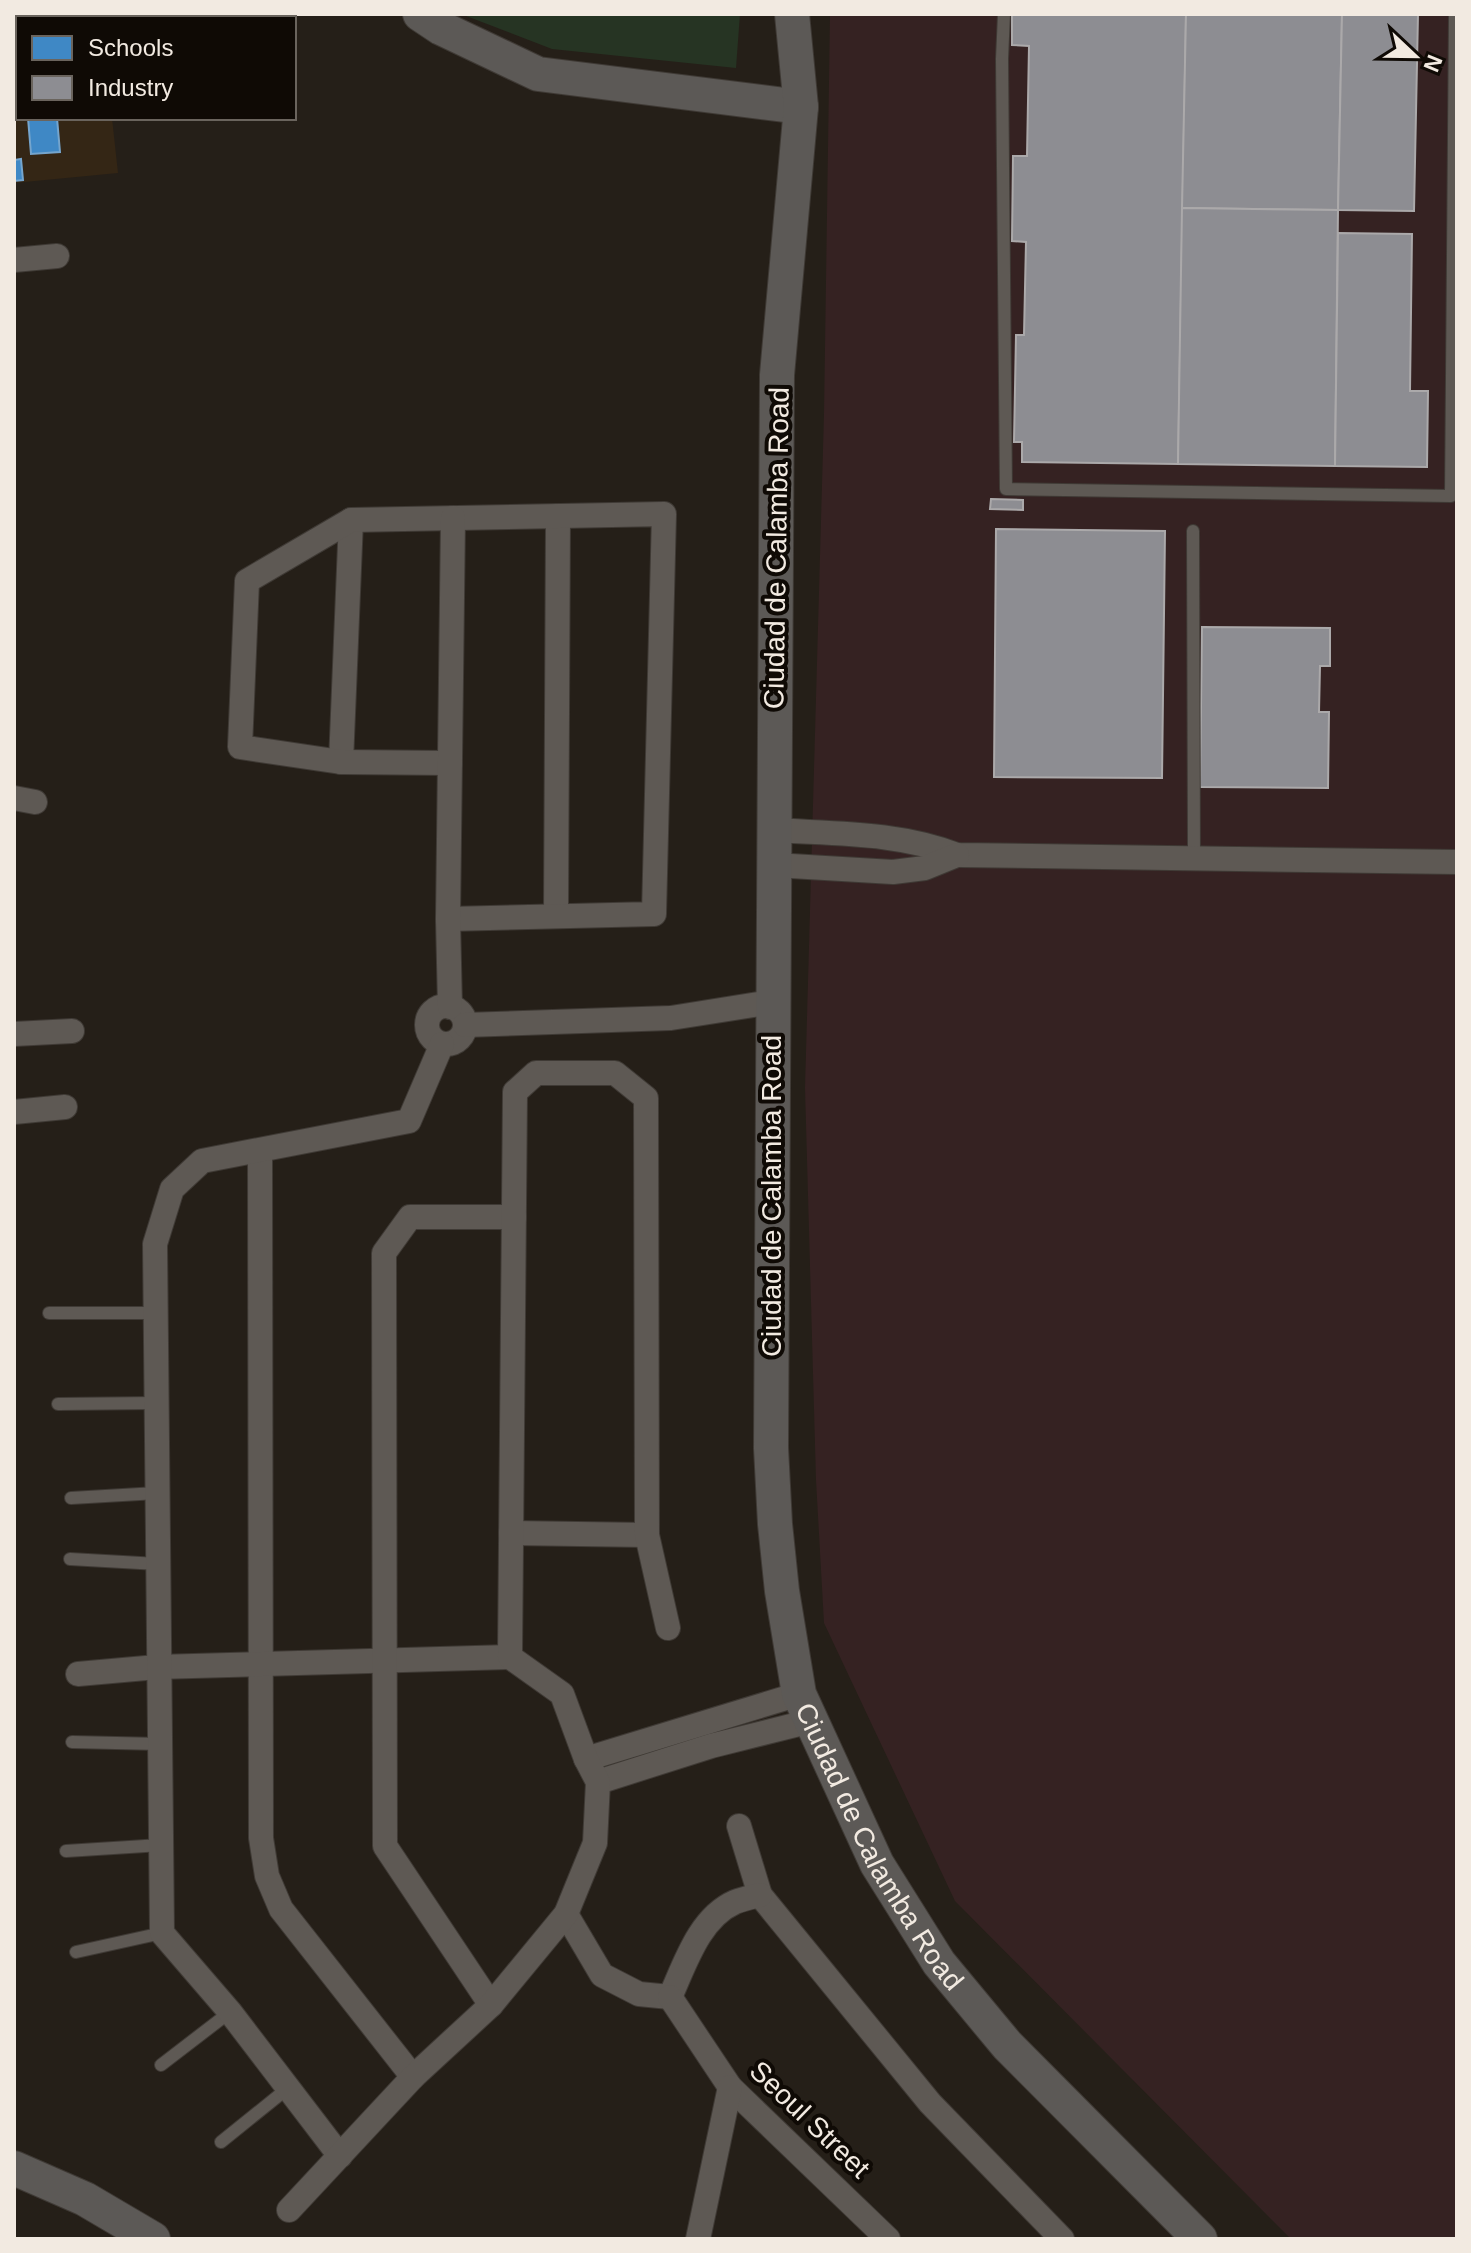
<svg xmlns="http://www.w3.org/2000/svg" width="1471" height="2253" viewBox="0 0 1471 2253" font-family="Helvetica,sans-serif">
<style>
.built{fill:#342615}
.industrial{fill:#352222}
.green{fill:#263423}
.schools{fill:#3f88c5;stroke:#75a5cd;stroke-width:2}
.industry{fill:#8d8d92;stroke:#aba9aa;stroke-width:2}
.lines{fill:none;stroke-linecap:round;stroke-linejoin:round}
.lane-casing{stroke:#3f3a35;stroke-width:14}
.street-casing{stroke:#3f3a35;stroke-width:26}
.secondary-casing{stroke:#3f3a35;stroke-width:36}
.lane{stroke:#5e5954;stroke-width:12}
.street{stroke:#5e5954;stroke-width:24}
.secondary{stroke:#5c5956;stroke-width:34}
.labels{text-anchor:middle;stroke-width:8;stroke-linejoin:round;paint-order:stroke}
.street-label{font-size:28px;fill:#f2eae1;stroke:#0f0a05}
</style>
<rect width="100%" height="100%" fill="#251f18"/>
<polygon class="built" points="14,14 100,14 100,18 18,18 18,118 112,118 118,173 14,183"/>
<polygon class="industrial" points="830,14 1457,14 1457,2239 1291,2239 955,1901 824,1623 816,1480 805,1088 824,414"/>
<polygon class="green" points="461,14 740,14 736,68 552,49"/>
<g class="schools">
<polygon points="28,118 57,118 60,152 31,154"/>
<polygon points="21,159 23,180 14,181 14,160"/>
</g>
<g class="industry">
<polygon points="1012,14 1186,14 1178,464 1022,462 1022,442 1014,442 1016,335 1024,335 1026,242 1012,241 1013,156 1027,156 1029,46 1012,45"/>
<polygon points="1186,14 1342,14 1338,210 1182,208"/>
<polygon points="1342,14 1418,14 1414,211 1338,210"/>
<polygon points="1182,208 1338,210 1335,466 1178,464"/>
<polygon points="1338,233 1412,234 1410,391 1428,391 1427,467 1335,466"/>
<polygon points="991,499 1023,500 1023,510 990,509"/>
<polygon points="996,529 1165,531 1162,778 994,777"/>
<polygon points="1202,627 1330,628 1330,666 1320,666 1319,712 1329,712 1328,788 1200,787"/>
</g>
<g class="lines">
<g class="lane-casing">
<g id="lane">
<polyline points="1004,14 1002,59 1006,489 1451,496 1455,14"/>
<polyline points="1193,531 1194,858"/>
<polyline points="49,1313 155,1313"/>
<polyline points="58,1404 156,1403"/>
<polyline points="71,1498 157,1493"/>
<polyline points="70,1559 158,1564"/>
<polyline points="72,1742 160,1744"/>
<polyline points="66,1851 161,1845"/>
<polyline points="76,1952 162,1933"/>
<polyline points="161,2065 230,2012"/>
<polyline points="221,2142 288,2088"/>
</g>
</g>
<g class="street-casing">
<g id="street">
<polyline points="14,260 57,256"/>
<polyline points="341,762 351,520"/>
<polyline points="14,798 35,802"/>
<path d="M 773,830 C 835,834 898,832 957,855 L 1457,862"/>
<polyline points="774,865 893,872 925,868 957,855"/>
<polyline points="556,916 558,516"/>
<polyline points="448,919 654,914 664,514 351,520 247,581 240,747 341,762 450,763"/>
<circle cx="446" cy="1025" r="19"/>
<polyline points="450,1007 448,919 453,518"/>
<polyline points="465,1025 671,1018 772,1002"/>
<polyline points="14,1034 72,1031"/>
<polyline points="14,1112 65,1107"/>
<polyline points="260,1151 261,1838 267,1876 281,1909 413,2077"/>
<polyline points="511,1533 647,1535"/>
<polyline points="78,1674 157,1667 510,1657"/>
<polyline points="586,1759 799,1694"/>
<polyline points="598,1782 711,1746 811,1721"/>
<polyline points="739,1826 760,1895 930,2103 1062,2239"/>
<path d="M 566,1914 L 602,1975 L 639,1994 L 670,1997 C 685,1964 699,1918 735,1902 C 743,1899 752,1897 760,1895"/>
<polyline points="670,1997 730,2087 888,2239"/>
<polyline points="491,2005 385,1846 384,1253 410,1217 514,1217"/>
<polyline points="340,2156 230,2012 162,1933 155,1244 172,1189 202,1161 409,1121 442,1044"/>
<polyline points="289,2210 413,2077 491,2005 566,1914 595,1843 598,1782 586,1759 562,1694 510,1657 515,1092 536,1073 615,1073 646,1098 647,1535 668,1628"/>
<polyline points="698,2239 730,2087"/>
</g>
</g>
<g class="secondary-casing">
<g id="secondary">
<polyline points="420,14 441,28 538,74 801,107"/>
<path id="s1" d="M 792,14 L 801,107 L 777,375 L 771,1448 L 775,1524 L 782,1591 L 799,1694 L 877,1864 L 939,1963 L 1007,2045 L 1200,2239"/>
<polyline points="14,2168 85,2199 153,2239"/>
</g>
</g>
<use href="#lane" class="lane"/>
<use href="#street" class="street"/>
<use href="#secondary" class="secondary"/>
</g>
<g class="labels">
<g class="street-label">
<text transform="translate(776 548) rotate(-89)" y="10">Ciudad de Calamba Road</text>
<text transform="translate(771 1196) rotate(-90)" y="10">Ciudad de Calamba Road</text>
<text dy="10" stroke="none"><textPath href="#s1" startOffset="1856">Ciudad de Calamba Road</textPath></text>
<text transform="translate(810 2119) rotate(44)" y="10">Seoul Street</text>
</g>
</g>
<rect width="1471" height="2253" fill="none" stroke="#f2eae1" stroke-width="32"/>
<rect x="16" y="16" width="280" height="104" fill="#0f0a05" stroke="#6a645d" stroke-width="2"/>
<rect x="32" y="36" width="40" height="24" fill="#3f88c5" stroke="#6a645d" stroke-width="2"/>
<text x="88" y="56" font-size="24" fill="#f2eae1">Schools</text>
<rect x="32" y="76" width="40" height="24" fill="#8d8d92" stroke="#6a645d" stroke-width="2"/>
<text x="88" y="96" font-size="24" fill="#f2eae1">Industry</text>
<g transform="translate(1415 56) rotate(112)" stroke="#0f0a05" stroke-width="6" paint-order="stroke">
<path d="M0-6L14 30L0 20L-14 30Z" fill="#f2eae1"/>
<text y="-12" font-size="22" font-weight="bold" text-anchor="middle" fill="#f2eae1">N</text>
</g>
</svg>
